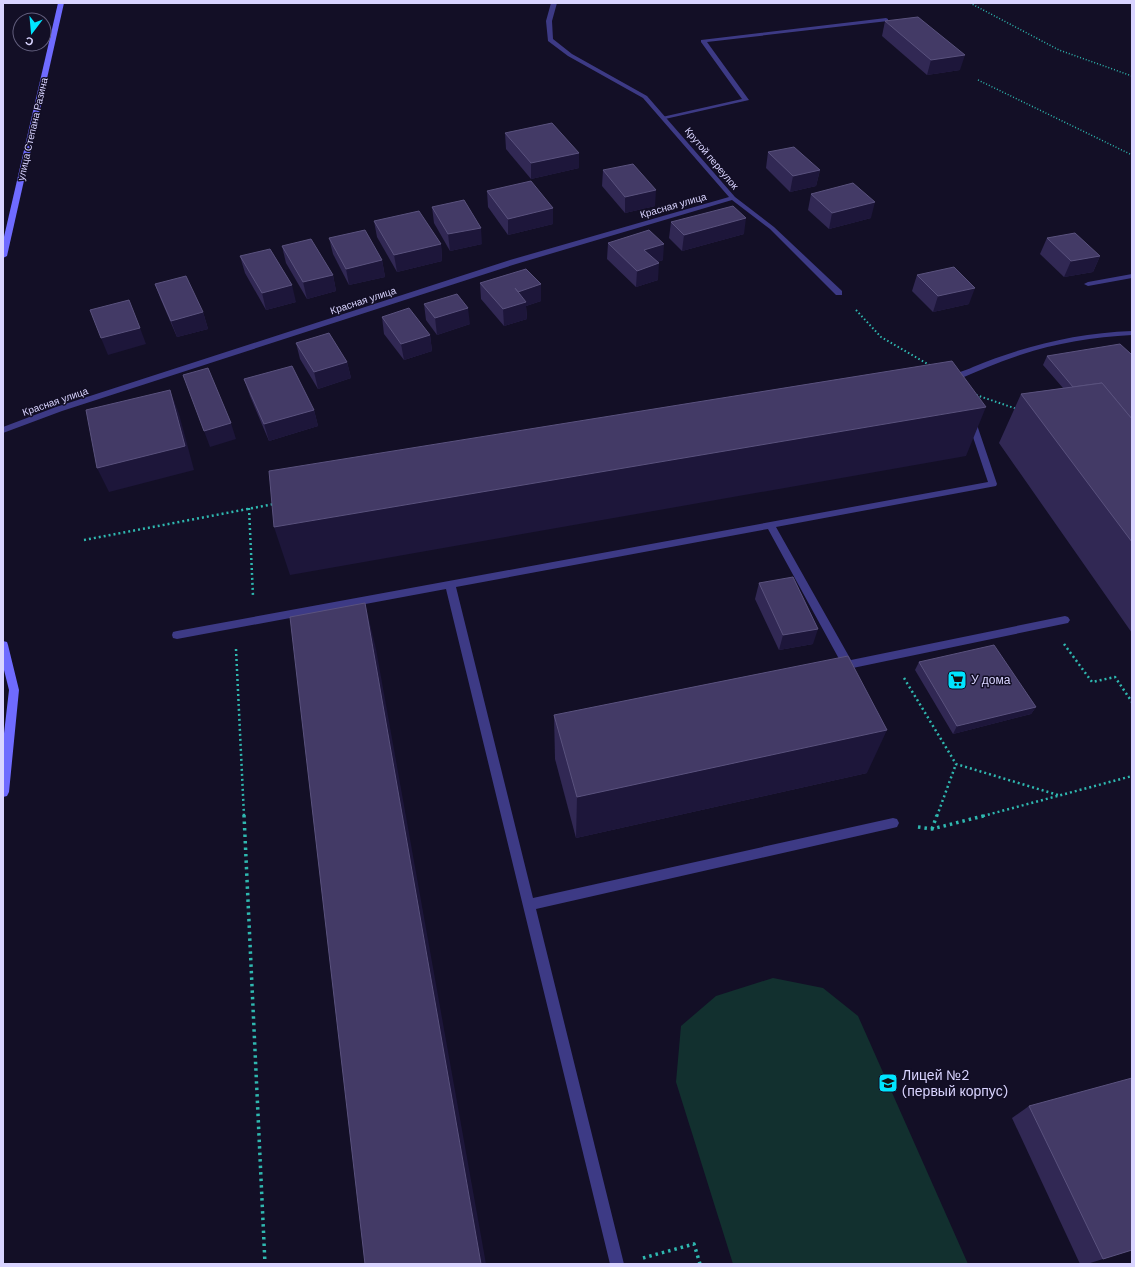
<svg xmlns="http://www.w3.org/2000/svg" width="1135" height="1267" viewBox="0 0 1135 1267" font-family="'DM Sans',sans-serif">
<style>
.green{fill:#12302f}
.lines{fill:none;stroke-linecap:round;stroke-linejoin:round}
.path-far3{stroke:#2fb8b0;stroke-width:1.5;stroke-dasharray:1 2;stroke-linecap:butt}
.path-far2{stroke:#2fb8b0;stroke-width:2;stroke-dasharray:1.5 2.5;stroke-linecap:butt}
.path-far1{stroke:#2fb8b0;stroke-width:2.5;stroke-dasharray:2 3;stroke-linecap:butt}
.path{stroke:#2fb8b0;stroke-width:3.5;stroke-dasharray:2.5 4;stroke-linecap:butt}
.lane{fill:#3d3a85;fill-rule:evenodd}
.street{fill:#3d3a85;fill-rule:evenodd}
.secondary{fill:#6f6bff;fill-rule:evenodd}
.wall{fill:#312854}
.shaded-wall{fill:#1d163a}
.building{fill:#433a66;stroke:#5a527e}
.labels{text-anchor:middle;stroke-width:3;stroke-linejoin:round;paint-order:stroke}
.far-street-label{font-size:10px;fill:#d9d4ff;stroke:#130f26}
.poi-label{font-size:12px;fill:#d9d4ff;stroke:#130f26;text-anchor:start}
.near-poi-label{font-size:14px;fill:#d9d4ff;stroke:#130f26;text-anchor:start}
</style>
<rect width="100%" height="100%" fill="#130f26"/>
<polygon class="green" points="773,978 823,988 858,1016 968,1264 733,1264 676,1082 681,1026 716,996"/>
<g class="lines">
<g class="path-far3">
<polyline points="970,3 1059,50 1132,76"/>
<polyline points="978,80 1132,155"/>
</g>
<g class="path-far2">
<polyline points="856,310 881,337 931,366"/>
<polyline points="976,395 1017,409"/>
</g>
<g class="path-far1">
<polyline points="249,508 253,596"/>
<polyline points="84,540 274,504"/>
<polyline points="1064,644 1092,682 1115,677 1132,702"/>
<polyline points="236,649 244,816"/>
<polyline points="904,678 956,764 1058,795"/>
<polyline points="937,816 956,764"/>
<polyline points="983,816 1132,776"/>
</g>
<g class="path">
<polyline points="244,815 265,1264"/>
<polyline points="918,827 932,829 987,815"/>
<polyline points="932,829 937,815"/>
<polyline points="643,1258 694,1244 700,1264"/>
</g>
<g class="lane">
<polygon points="886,18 888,19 888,21 707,42 749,100 665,119 662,117 742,99 701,42 701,40"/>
<polygon points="1132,274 1132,278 1088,286 1084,284 1088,282"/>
<path d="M 1132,331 L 1132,335 C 1094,337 1056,343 1020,355 C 998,362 978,371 957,380 L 956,383 L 950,383 L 948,379 C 953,373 965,371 973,367 C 1024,346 1076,333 1132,331 Z"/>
<polygon points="971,416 975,419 997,484 996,486 776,527 851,660 1065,616 1068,617 1070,620 1068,623 848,669 844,668 768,529 456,587 533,898 893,818 897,819 899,823 897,827 893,828 536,909 624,1264 610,1264 446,589 177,639 173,638 172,635 173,632 177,631 988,482 967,419"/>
</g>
<polygon class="street" points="551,3 557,3 552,21 553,39 572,54 647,96 735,197 774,227 842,291 842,295 836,295 770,229 732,200 516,264 62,411 3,433 3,427 56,407 510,260 729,197 643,98 568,56 548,41 546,21"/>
<g class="secondary">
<polygon points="58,3 64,3 7,256 3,258 3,241"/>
<polygon points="3,641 7,642 8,645 19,690 9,792 7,796 3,797 3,742 9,690 3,666"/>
</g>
</g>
<g class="wall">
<polygon points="885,21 960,70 927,75 882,36"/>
<polygon points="505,133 579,153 579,168 531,179 506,149"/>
<polygon points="768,152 820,170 816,186 790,192 766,168"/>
<polygon points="603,170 655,206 625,213 602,186"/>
<polygon points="487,191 553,224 508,235 488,207"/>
<polygon points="811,194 871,218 829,229 808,210"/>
<polygon points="432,207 482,244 450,251 434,223"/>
<polygon points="374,221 441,244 442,261 397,272 377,237"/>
<polygon points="671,222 744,234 682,251 669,238"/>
<polygon points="329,238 382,260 385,277 349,285 333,254"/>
<polygon points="1047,238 1100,256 1093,272 1064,277 1040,254"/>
<polygon points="608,243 663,260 657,262 658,280 636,287 607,259"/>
<polygon points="282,246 333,275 336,291 307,299 286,263"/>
<polygon points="240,256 296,302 266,310 245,273"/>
<polygon points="917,275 969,304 933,312 912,291"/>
<polygon points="480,283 541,301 526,306 527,319 504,326 481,299"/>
<polygon points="155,284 203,312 208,329 177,337 161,300"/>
<polygon points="424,304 470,324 437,335 426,320"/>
<polygon points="382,317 430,335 432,351 404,360 384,334"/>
<polygon points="296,343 347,362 351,378 318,389 300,359"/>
<polygon points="1132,354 1132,633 999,443 1021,394 1063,388 1043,365 1047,356"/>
<polygon points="244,379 314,410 318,426 269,441 250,396"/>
<polygon points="759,583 813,644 779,650 755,599"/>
<polygon points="919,662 1036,707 1031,714 953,734 915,670"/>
<polygon points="554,715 867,773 576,838 555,759"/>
<polygon points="1029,1106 1132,1250 1087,1264 1080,1264 1012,1118"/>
</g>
<g class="shaded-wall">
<polygon points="965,55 960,70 927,75 931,60"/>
<polygon points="579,153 579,168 531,179 531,163"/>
<polygon points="820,170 816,186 790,192 793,176"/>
<polygon points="656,190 655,206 625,213 625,197"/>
<polygon points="875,202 871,218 829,229 832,213"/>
<polygon points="553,208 553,224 508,235 508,219"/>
<polygon points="746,218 744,234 682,251 684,235"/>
<polygon points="481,228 482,244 450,251 448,234"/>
<polygon points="441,244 442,261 397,272 394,255"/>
<polygon points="664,244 663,260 643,266 644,250"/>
<polygon points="1100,256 1093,272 1064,277 1071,261"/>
<polygon points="382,260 385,277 349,285 346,269"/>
<polygon points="659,263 658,280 636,287 637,271"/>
<polygon points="333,275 336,291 307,299 303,282"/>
<polygon points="541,284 541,301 526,306 527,319 504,326 503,309 518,292"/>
<polygon points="292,285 296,302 266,310 262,293"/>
<polygon points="975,288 969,304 933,312 938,296"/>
<polygon points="468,308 470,324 437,335 435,318"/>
<polygon points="203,312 208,329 177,337 171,321"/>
<polygon points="140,328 146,344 108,355 101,338"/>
<polygon points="430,335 432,351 404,360 401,344"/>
<polygon points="347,362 351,378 318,389 314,372"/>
<polygon points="170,390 179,414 194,470 109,492 97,468"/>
<polygon points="986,407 966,456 290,575 274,527"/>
<polygon points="314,410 318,426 269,441 264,424"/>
<polygon points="231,423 236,439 210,447 204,431"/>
<polygon points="365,603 376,649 486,1264 481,1264"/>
<polygon points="818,629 813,644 779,650 783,635"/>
<polygon points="1036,707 1031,714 953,734 957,726"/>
<polygon points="887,730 867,773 576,838 577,797"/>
</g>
<g class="building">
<polygon points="918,17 965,55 931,60 885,21"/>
<polygon points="552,123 579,153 531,163 505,133"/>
<polygon points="794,147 820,170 793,176 768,152"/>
<polygon points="633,164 656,190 625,197 603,170"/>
<polygon points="531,181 553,208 508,219 487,191"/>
<polygon points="853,183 875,202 832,213 811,194"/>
<polygon points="464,200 481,228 448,234 432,207"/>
<polygon points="733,206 746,218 684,235 671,222"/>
<polygon points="419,211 441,244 394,255 374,221"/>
<polygon points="365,230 382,260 346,269 329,238"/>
<polygon points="649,230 664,244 644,250 659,263 637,271 608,243"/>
<polygon points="1075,233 1100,256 1071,261 1047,238"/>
<polygon points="311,239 333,275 303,282 282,246"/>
<polygon points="270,249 292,285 262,293 240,256"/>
<polygon points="954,267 975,288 938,296 917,275"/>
<polygon points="526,269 541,284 518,292 515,288 526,302 503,309 480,283"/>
<polygon points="186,276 203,312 171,321 155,284"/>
<polygon points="457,294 468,308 435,318 424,304"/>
<polygon points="129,300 140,328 101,338 90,310"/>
<polygon points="409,308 430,335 401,344 382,317"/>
<polygon points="329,333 347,362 314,372 296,343"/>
<polygon points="1120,344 1131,354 1132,354 1132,419 1102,383 1073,387 1047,356"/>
<polygon points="952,361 986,407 274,527 269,471"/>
<polygon points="292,366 314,410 264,424 244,379"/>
<polygon points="208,368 231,423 204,431 183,375"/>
<polygon points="1102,383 1132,419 1132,542 1021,394"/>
<polygon points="170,390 185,446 97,468 86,410"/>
<polygon points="793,577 818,629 783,635 759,583"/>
<polygon points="365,603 481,1264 365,1264 290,617"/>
<polygon points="994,645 1036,707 957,726 919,662"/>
<polygon points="848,656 887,730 577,797 554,715"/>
<polygon points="1132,1078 1132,1250 1103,1259 1029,1106"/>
</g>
<defs>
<g id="supermarket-square" transform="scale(1)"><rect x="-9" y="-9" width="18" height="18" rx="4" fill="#00e5ff" stroke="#130f26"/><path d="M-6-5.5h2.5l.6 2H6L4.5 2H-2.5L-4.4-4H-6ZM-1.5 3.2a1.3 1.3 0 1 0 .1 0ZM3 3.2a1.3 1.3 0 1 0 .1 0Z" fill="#111"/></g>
<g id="school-square" transform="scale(1)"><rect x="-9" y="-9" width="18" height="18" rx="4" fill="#00e5ff" stroke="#130f26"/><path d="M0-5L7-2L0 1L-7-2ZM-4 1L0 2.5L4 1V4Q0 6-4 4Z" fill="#111"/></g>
</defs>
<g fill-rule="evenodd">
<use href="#supermarket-square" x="957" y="680"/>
<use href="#school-square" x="888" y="1083"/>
</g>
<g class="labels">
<g class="far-street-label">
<text transform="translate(32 129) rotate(-77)" y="4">улица Степана Разина</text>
<text transform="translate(712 158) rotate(50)" y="4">Крутой переулок</text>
<text transform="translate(673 205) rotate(-16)" y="4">Красная улица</text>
<text transform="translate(363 300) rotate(-18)" y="4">Красная улица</text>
<text transform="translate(55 401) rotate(-19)" y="4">Красная улица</text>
</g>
<g class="poi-label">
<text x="971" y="684">У дома</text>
</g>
<g class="near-poi-label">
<text x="902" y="1080">Лицей №2<tspan x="902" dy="16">(первый корпус)</tspan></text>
</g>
</g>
<rect width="1135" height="1267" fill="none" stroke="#d9d4ff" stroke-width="8"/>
<g transform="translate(32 32) rotate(196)"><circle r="19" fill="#130f26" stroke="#625e7d"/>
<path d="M0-3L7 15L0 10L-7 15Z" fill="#00e5ff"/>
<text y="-6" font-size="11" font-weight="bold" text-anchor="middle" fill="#d9d4ff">С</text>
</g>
</svg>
